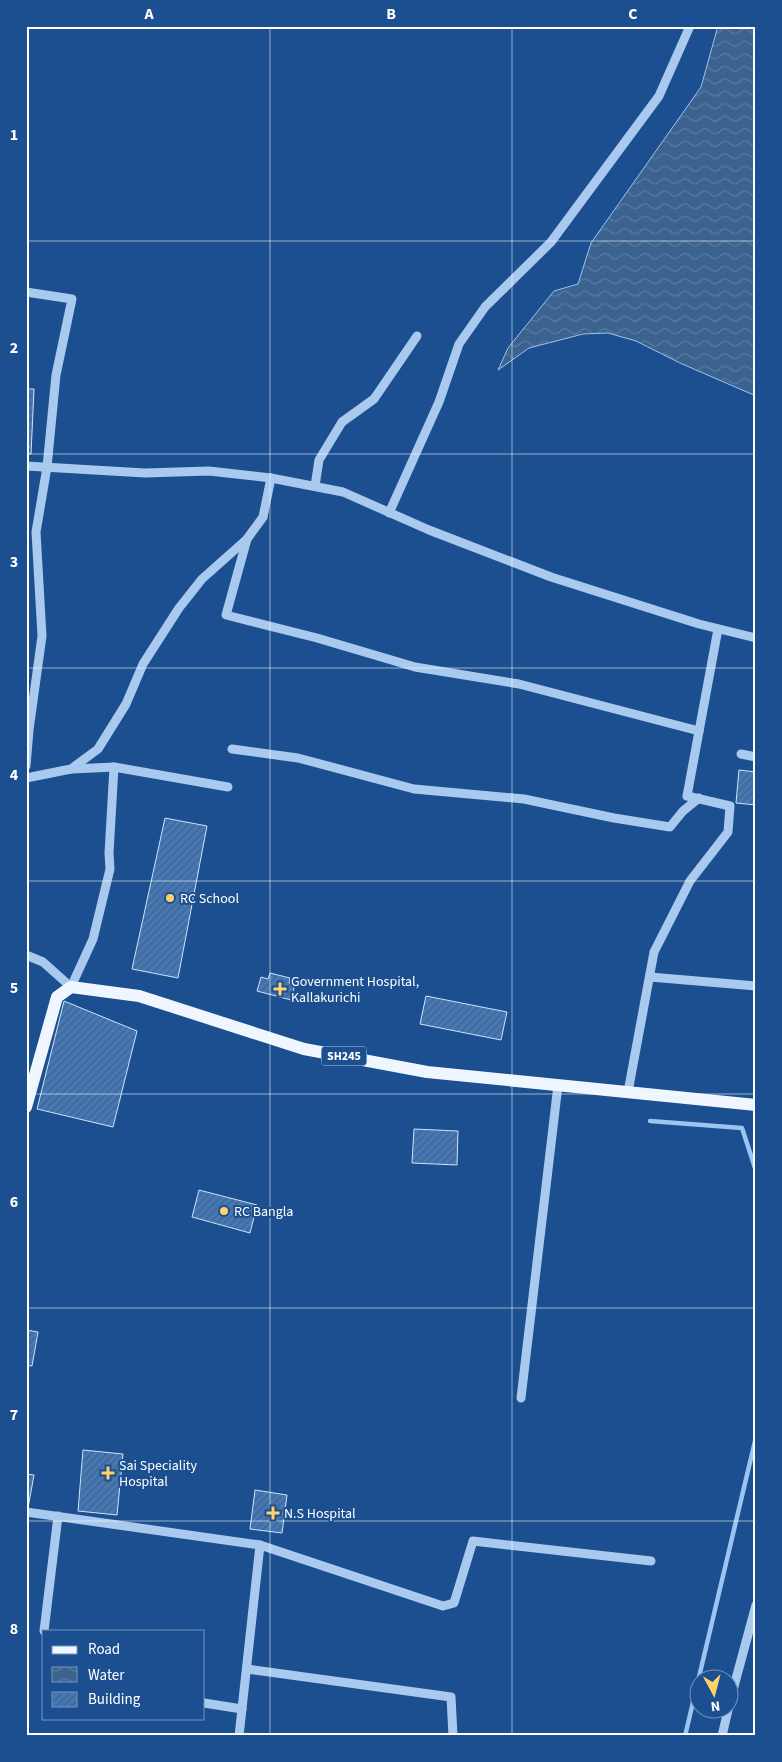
<svg xmlns="http://www.w3.org/2000/svg" width="782" height="1762" viewBox="0 0 782 1762" font-family="'Source Sans 3',sans-serif">
<style>
.water{fill:url(#water-waves);stroke:#9cc4f0}
.lines{fill:none;stroke-linecap:round;stroke-linejoin:round}
.stream{stroke:#9cc4f0;stroke-width:4.5}
.building{fill:url(#building-hatch);stroke:#cfe3fa}
.minor{stroke:#a9c9ee;stroke-width:9}
.major{stroke:#f0f6ff;stroke-width:12}
.grid{fill:none;stroke:#fff;stroke-width:1;stroke-opacity:0.55}
.poi-dot{fill:#ffd166;stroke:#1b4f8f;stroke-width:2}
.labels{text-anchor:middle;stroke-width:4;stroke-linejoin:round;paint-order:stroke}
.shield{fill:#1b4f8f;stroke:#bbcadd;stroke-width:1}
.shield-label{font-size:12px;font-weight:bold;fill:#fff}
.poi-label{font-size:14px;fill:#fff;stroke:#1b4f8f;text-anchor:start}
.neatline{fill:none;stroke:#fff;stroke-width:2}
.grid-label{font-size:16px;text-anchor:middle;font-weight:bold;fill:#fff}
</style>
<defs>
<pattern id="water-waves" width="16" height="10" patternUnits="userSpaceOnUse" patternTransform="scale(1.25)"><rect width="16" height="10" fill="#3c6290"/><path d="M0 5q4-4 8 0t8 0" fill="none" stroke="#597aa1"/></pattern>
<pattern id="building-hatch" width="6" height="6" patternUnits="userSpaceOnUse" patternTransform="scale(1.25)"><rect width="6" height="6" fill="#4478b7"/><path d="M-1 1l2-2M0 6l6-6M5 7l2-2" fill="none" stroke="#486282"/></pattern>
</defs>
<rect width="100%" height="100%" fill="#1b4f8f"/>
<polygon class="water" points="718,26 756,26 756,396 680,363 636,341 608,333 583,334 529,348 498,370 508,348 554,291 578,284 591,243 701,87"/>
<g class="lines">
<g class="stream">
<polyline points="650,1121 742,1128 756,1171"/>
<polyline points="685,1736 756,1437"/>
</g>
</g>
<g class="building">
<polygon points="26,389 34,389 31,454 26,454"/>
<polygon points="739,770 756,772 756,805 736,803"/>
<polygon points="165,818 207,826 178,978 132,969"/>
<polygon points="270,973 290,978 289,983 295,984 291,1000 257,991 261,977 268,979"/>
<polygon points="426,996 507,1012 501,1040 420,1024"/>
<polygon points="64,1001 137,1031 113,1127 37,1109"/>
<polygon points="414,1129 458,1131 457,1165 412,1163"/>
<polygon points="199,1190 257,1205 250,1233 192,1217"/>
<polygon points="26,1330 38,1332 32,1366 26,1365"/>
<polygon points="83,1450 123,1454 117,1515 78,1511"/>
<polygon points="26,1474 34,1475 28,1508 26,1508"/>
<polygon points="255,1490 287,1495 282,1533 250,1529"/>
</g>
<g class="lines">
<g class="minor">
<polyline points="26,292 72,299 56,375 47,467 36,532 42,636 29,730 26,766"/>
<polyline points="26,466 145,473 209,471 271,478 343,492 429,530 551,577 699,624 756,638"/>
<polyline points="315,486 319,460 342,422 374,399 417,336"/>
<polyline points="389,513 439,402 459,344 485,307 551,242 659,96 690,26"/>
<polyline points="247,539 226,615 317,638 415,667 519,684 699,731"/>
<polyline points="232,749 298,758 414,789 524,799 614,818 670,827 683,811 699,798"/>
<polyline points="741,754 756,757"/>
<polyline points="72,769 114,767 228,787"/>
<polyline points="26,778 71,769 98,749 126,704 143,664 179,608 202,579 247,539 263,517 271,478"/>
<polyline points="26,955 43,962 71,987 93,939 110,869 109,853 114,767"/>
<polyline points="650,977 756,986"/>
<polyline points="628,1092 654,952 690,881 728,832 730,806 687,796 718,629"/>
<polyline points="521,1398 558,1085"/>
<polyline points="26,1512 260,1545 239,1736"/>
<polyline points="260,1545 443,1606 454,1603 473,1541 651,1561"/>
<polyline points="44,1631 58,1516"/>
<polyline points="247,1669 451,1697 453,1736"/>
<polyline points="730,1701 756,1605"/>
<polyline points="204,1703 242,1709"/>
<polyline points="722,1736 728,1710"/>
</g>
<polyline class="major" points="26,1107 57,997 71,987 139,996 304,1049 427,1072 756,1105"/>
</g>
<path class="grid" d="M 270,26 L 270,1736M 512,26 L 512,1736M 26,241 L 756,241M 26,454 L 756,454M 26,668 L 756,668M 26,881 L 756,881M 26,1094 L 756,1094M 26,1308 L 756,1308M 26,1521 L 756,1521"/>
<g class="poi-dot">
<circle cx="170" cy="898" r="5"/>
<path d="M277.5 981.5h5v5h5v5h-5v5h-5v-5h-5v-5h5z"/>
<circle cx="224" cy="1211" r="5"/>
<path d="M105.5 1465.5h5v5h5v5h-5v5h-5v-5h-5v-5h5z"/>
<path d="M270.5 1505.5h5v5h5v5h-5v5h-5v-5h-5v-5h5z"/>
</g>
<g class="labels">
<rect class="shield" x="321.5" y="1046.5" width="45" height="19" rx="4"/>
<g class="shield-label">
<text x="344" y="1060">SH245</text>
</g>
<g class="poi-label">
<text x="180" y="903">RC School</text>
<text x="291" y="986">Government Hospital,<tspan x="291" dy="16">Kallakurichi</tspan></text>
<text x="234" y="1216">RC Bangla</text>
<text x="119" y="1470">Sai Speciality<tspan x="119" dy="16">Hospital</tspan></text>
<text x="284" y="1518">N.S Hospital</text>
</g>
</g>
<rect width="782" height="1762" fill="none" stroke="#1b4f8f" stroke-width="55"/>
<rect x="42" y="1630" width="162" height="90" fill="#1b4f8f" stroke="#7695bc"/>
<rect x="52" y="1646" width="25" height="8" fill="#f0f6ff" stroke="#7695bc"/>
<text x="88" y="1654" font-size="15" fill="#ffffff">Road</text>
<rect x="52" y="1667" width="25" height="15" fill="url(#water-waves)" stroke="#7695bc"/>
<text x="88" y="1680" font-size="15" fill="#ffffff">Water</text>
<rect x="52" y="1692" width="25" height="15" fill="url(#building-hatch)" stroke="#7695bc"/>
<text x="88" y="1704" font-size="15" fill="#ffffff">Building</text>
<g transform="translate(714 1694) rotate(173)"><circle r="24" fill="#1b4f8f" stroke="#7695bc"/>
<path d="M0-4L9 19L0 12L-9 19Z" fill="#ffd166"/>
<text y="-8" font-size="14" font-weight="bold" text-anchor="middle" fill="#ffffff">N</text>
</g>
<rect x="28" y="28" width="726" height="1706" class="neatline"/>
<g class="grid-label">
<text x="149" y="19">A</text>
<text x="391" y="19">B</text>
<text x="633" y="19">C</text>
<text x="14" y="140">1</text>
<text x="14" y="353">2</text>
<text x="14" y="567">3</text>
<text x="14" y="780">4</text>
<text x="14" y="993">5</text>
<text x="14" y="1207">6</text>
<text x="14" y="1420">7</text>
<text x="14" y="1634">8</text>
</g>
</svg>
